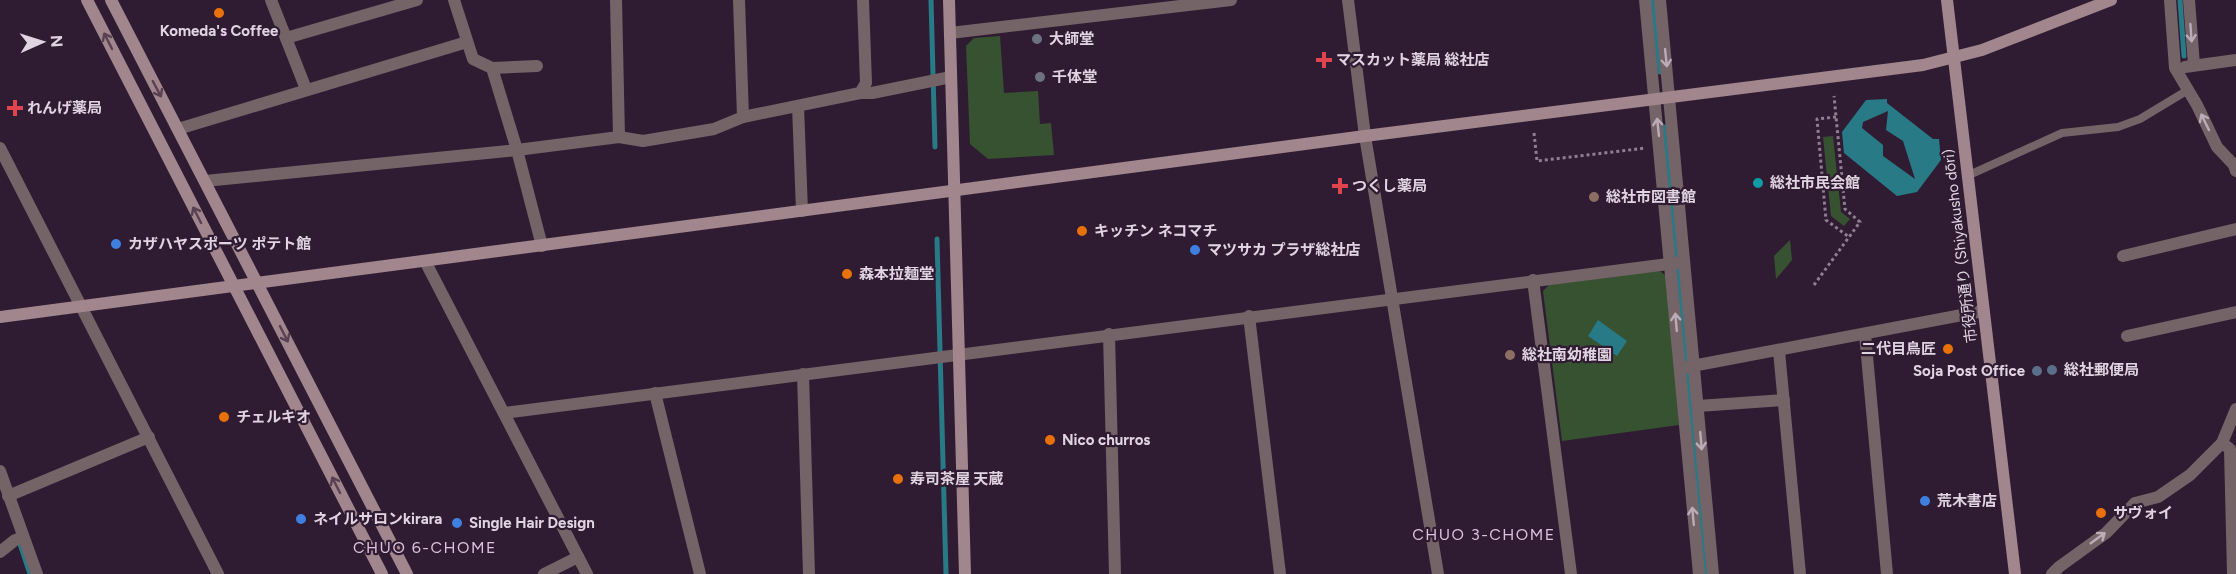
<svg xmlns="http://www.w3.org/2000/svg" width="2236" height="574" viewBox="0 0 2236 574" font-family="Figtree,'Noto Sans JP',sans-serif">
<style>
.green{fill:#365231}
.water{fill:#287a87;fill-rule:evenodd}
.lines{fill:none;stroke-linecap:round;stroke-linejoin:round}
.stream{stroke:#287a87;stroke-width:5}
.path{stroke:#8e7e90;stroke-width:3;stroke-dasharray:3 3;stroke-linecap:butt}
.lane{stroke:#746367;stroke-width:8}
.street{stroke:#746367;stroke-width:12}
.secondary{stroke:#a1868d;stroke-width:12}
.oneway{stroke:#bbacb7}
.oneway2{stroke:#584152}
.food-dot{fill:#e8710a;stroke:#301c32;stroke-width:2}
.worship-dot{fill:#6b7280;stroke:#301c32;stroke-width:2}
.health-dot{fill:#e0444e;stroke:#301c32;stroke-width:2}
.culture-dot{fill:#0f9aa8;stroke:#301c32;stroke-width:2}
.education-dot{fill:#8d6e63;stroke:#301c32;stroke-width:2}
.shop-dot{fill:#3f7fe0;stroke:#301c32;stroke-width:2}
.service-dot{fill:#5c6f8a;stroke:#301c32;stroke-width:2}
.labels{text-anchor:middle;stroke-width:4.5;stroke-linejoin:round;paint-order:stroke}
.poi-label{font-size:15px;font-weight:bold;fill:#e1d4e2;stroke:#301c32;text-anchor:start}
.street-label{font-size:15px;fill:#e1d4e2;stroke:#301c32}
.neighbourhood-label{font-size:16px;letter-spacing:1.5px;fill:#dcc2de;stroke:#301c32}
</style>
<rect width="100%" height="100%" fill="#301c32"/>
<g class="green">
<polygon points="1000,36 1004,93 1038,91 1040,124 1051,123 1054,155 988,159 970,144 966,46 974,38"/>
<polygon points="1833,136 1841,212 1850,219 1844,226 1831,216 1823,137"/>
<polygon points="1790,240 1792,260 1776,279 1774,256"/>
<polygon points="1659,270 1668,278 1679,425 1562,441 1543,291 1549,285"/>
</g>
<g class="water">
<path d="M 1887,99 L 1887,103 L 1933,139 L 1939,139 L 1941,160 L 1917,192 L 1897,196 L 1844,153 L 1842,132 L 1866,100 ZM 1888,111 L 1886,130 L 1903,141 L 1915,179 L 1883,156 L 1883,145 L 1862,128 L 1863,122 Z"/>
<polygon points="1598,320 1627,341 1617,356 1588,336"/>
</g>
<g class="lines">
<g class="stream">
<polyline points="931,0 935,147"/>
<polyline points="1652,0 1660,72"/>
<polyline points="2180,0 2184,56"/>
<polyline points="1665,127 1706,574"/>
<polyline points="937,239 946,574"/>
<polyline points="18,538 30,574"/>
</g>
<g class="path">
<polyline points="1836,117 1817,119 1826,220 1849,237"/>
<polyline points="1534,133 1537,161 1646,148"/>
<polyline points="1814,285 1860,222 1845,209 1834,96"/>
</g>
<polyline class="lane" points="1967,176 2062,133 2118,127 2140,119 2188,90"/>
<g class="street">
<polyline points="271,0 306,89"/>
<polyline points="454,0 473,59 492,68 517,150 542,246"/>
<polyline points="616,0 619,137"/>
<polyline points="739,0 743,117"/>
<polyline points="1348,0 1365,136 1438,574"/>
<polyline points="1645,0 1699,574"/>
<polyline points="1660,0 1713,574"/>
<polyline points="2170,0 2175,68 2197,105 2217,147 2234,165 2236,171"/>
<polyline points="2189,0 2194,65"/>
<polyline points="950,33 1231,0"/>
<polyline points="286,38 417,0"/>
<polyline points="2185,67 2236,60"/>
<polyline points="492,68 537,66"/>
<polyline points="860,93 872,93 951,77"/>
<polyline points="798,106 802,211"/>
<polyline points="178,129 467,42"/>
<polyline points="0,148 218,574"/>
<polyline points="205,181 517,150 619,137 643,141 714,129 743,117 860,93 866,83 863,0"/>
<polyline points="2123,256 2236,229"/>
<polyline points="425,261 587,574"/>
<polyline points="1533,280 1571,574"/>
<polyline points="1249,316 1280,574"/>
<polyline points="1109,334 1115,574"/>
<polyline points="1865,334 1887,574"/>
<polyline points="2127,336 2236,312"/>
<polyline points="1779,351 1800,574"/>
<polyline points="1687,367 1983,311"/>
<polyline points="803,374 809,574"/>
<polyline points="655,393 700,574"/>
<polyline points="1698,406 1784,400"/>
<polyline points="504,413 1684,262"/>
<polyline points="2222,443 2230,449 2233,574"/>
<polyline points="0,471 37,574"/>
<polyline points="8,496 149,437"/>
<polyline points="0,552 15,540 23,537"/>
<polyline points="544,574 578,557"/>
<polyline points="2052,574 2059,567 2106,533 2135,503 2158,497 2190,475 2222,443 2236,409"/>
</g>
<g class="secondary">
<polyline points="87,0 382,574"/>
<polyline points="111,0 407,574"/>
<polyline points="949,0 965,574"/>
<polyline points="1947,0 2015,574"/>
<polyline points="0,317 1365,136 1923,65 1982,50 2111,0"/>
</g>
</g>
<defs><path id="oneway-shaft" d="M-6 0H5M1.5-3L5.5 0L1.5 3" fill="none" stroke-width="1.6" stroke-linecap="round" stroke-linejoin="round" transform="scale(1.5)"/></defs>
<g class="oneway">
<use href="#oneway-shaft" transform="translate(2191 33) rotate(86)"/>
<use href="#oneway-shaft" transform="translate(1666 58) rotate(84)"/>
<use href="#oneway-shaft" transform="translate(2205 122) rotate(-116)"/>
<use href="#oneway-shaft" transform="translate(1658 127) rotate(-96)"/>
<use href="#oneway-shaft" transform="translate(1676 322) rotate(-95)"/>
<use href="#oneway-shaft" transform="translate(1701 441) rotate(85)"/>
<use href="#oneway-shaft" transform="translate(1693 516) rotate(-95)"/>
<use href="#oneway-shaft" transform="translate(2098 538) rotate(-36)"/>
</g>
<g class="oneway2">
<use href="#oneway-shaft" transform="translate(108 41) rotate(-117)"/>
<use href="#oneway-shaft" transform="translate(157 89) rotate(62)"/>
<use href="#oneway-shaft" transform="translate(197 215) rotate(-117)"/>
<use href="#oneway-shaft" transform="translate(284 334) rotate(63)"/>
<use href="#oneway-shaft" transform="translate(336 485) rotate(-117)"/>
</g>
<g class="food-dot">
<circle cx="219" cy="13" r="6"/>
<circle cx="1082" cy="231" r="6"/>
<circle cx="847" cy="274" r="6"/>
<circle cx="1948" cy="349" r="6"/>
<circle cx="224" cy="417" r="6"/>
<circle cx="1050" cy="440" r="6"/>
<circle cx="898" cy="479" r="6"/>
<circle cx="2101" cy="513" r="6"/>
</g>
<g class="worship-dot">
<circle cx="1037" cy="39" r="6"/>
<circle cx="1040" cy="77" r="6"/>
</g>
<g class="health-dot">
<path d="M1321 51h6v6h6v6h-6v6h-6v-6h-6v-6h6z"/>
<path d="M12 99h6v6h6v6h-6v6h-6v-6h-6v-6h6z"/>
<path d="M1337 177h6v6h6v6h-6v6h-6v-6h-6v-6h6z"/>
</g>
<circle class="culture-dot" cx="1758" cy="183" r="6"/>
<g class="education-dot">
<circle cx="1594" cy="197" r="6"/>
<circle cx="1510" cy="355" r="6"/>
</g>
<g class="shop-dot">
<circle cx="116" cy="244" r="6"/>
<circle cx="1195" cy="250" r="6"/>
<circle cx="1925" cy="501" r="6"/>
<circle cx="301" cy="519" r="6"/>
<circle cx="457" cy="523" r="6"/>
</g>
<g class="service-dot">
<circle cx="2052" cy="370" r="6"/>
<circle cx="2037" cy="371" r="6"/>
</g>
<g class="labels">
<g class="poi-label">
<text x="219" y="36" text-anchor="middle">Komeda's Coffee</text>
<text x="1049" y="44">大師堂</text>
<text x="1336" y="65">マスカット薬局 総社店</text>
<text x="1052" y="82">千体堂</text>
<text x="27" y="113">れんげ薬局</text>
<text x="1770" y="188">総社市民会館</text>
<text x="1352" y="191">つくし薬局</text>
<text x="1606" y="202">総社市図書館</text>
<text x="1094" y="236">キッチン ネコマチ</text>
<text x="128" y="249">カザハヤスポーツ ポテト館</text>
<text x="1207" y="255">マツサカ プラザ総社店</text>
<text x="859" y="279">森本拉麺堂</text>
<text x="1936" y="354" text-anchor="end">二代目鳥匠</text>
<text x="1522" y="360">総社南幼稚園</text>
<text x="2064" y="375">総社郵便局</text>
<text x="2025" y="376" text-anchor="end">Soja Post Office</text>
<text x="236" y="422">チェルキオ</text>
<text x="1062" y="445">Nico churros</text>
<text x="910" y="484">寿司茶屋 天蔵</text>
<text x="1937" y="506">荒木書店</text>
<text x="2113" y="518">サヴォイ</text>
<text x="313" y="524">ネイルサロンkirara</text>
<text x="469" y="528">Single Hair Design</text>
</g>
<g class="street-label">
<text transform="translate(1960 246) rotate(-97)" y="5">市役所通り (Shiyakusho dōri)</text>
</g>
<g class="neighbourhood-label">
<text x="1484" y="540">CHUO 3-CHOME</text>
<text x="425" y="553">CHUO 6-CHOME</text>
</g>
</g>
<g transform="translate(42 42) rotate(87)" stroke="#301c32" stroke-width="4.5" paint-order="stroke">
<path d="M0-4.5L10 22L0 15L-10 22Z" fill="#e1d4e2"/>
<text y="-9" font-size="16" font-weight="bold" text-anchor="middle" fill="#e1d4e2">N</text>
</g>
</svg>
